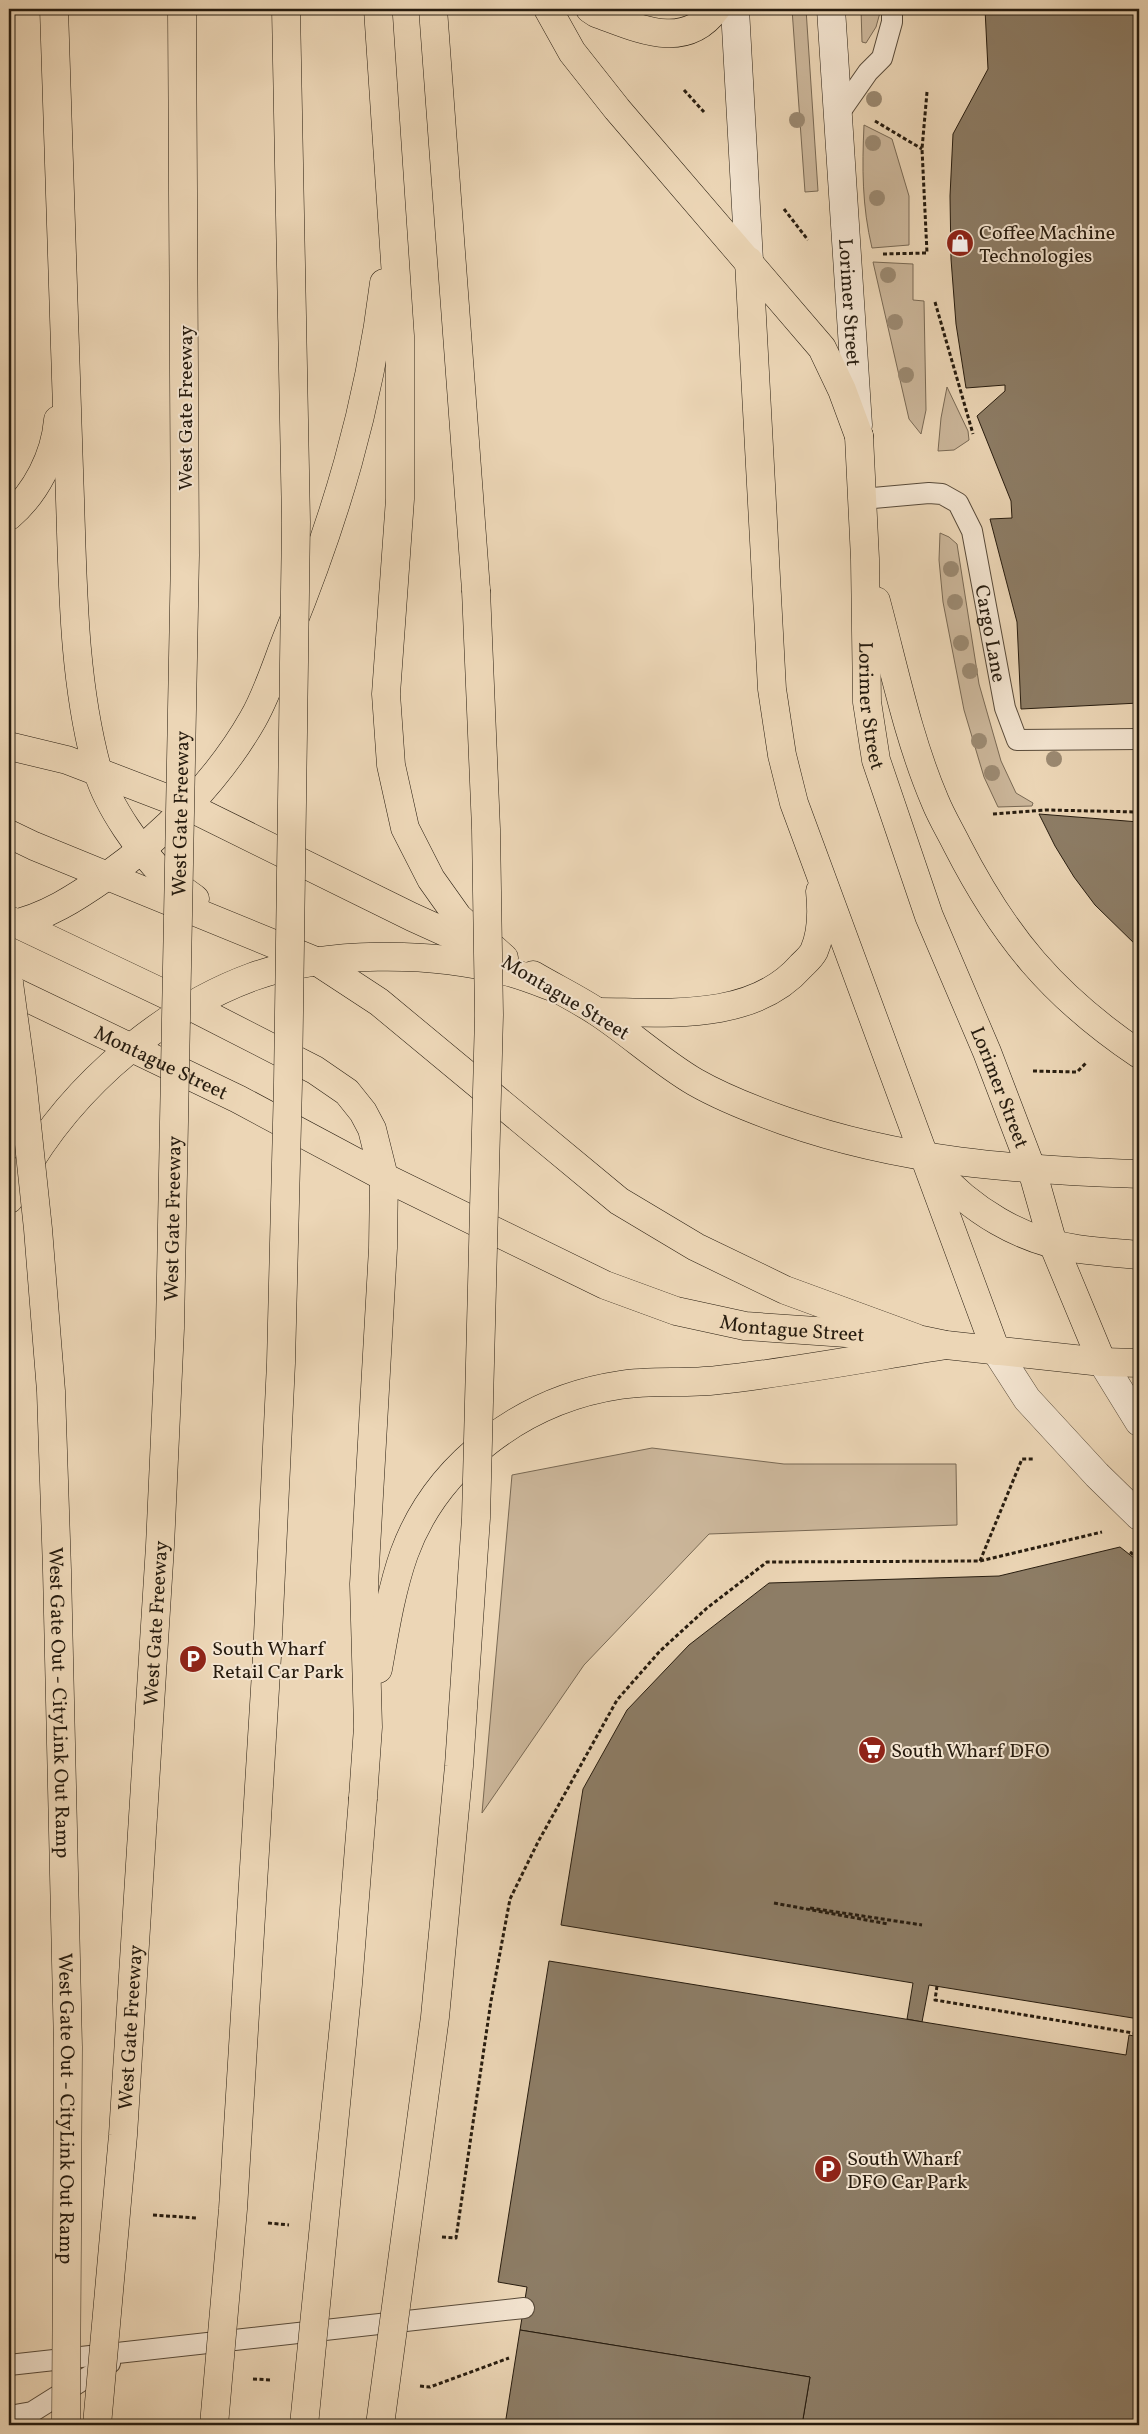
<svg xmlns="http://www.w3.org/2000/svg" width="1148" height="2434" viewBox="0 0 1148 2434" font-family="Vollkorn,serif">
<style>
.green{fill:#cbb69a;stroke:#796954}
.building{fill:#8d7d66;stroke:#271c0f}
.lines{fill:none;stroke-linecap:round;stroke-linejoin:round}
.service-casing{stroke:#584a39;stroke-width:22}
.minor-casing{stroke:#584a39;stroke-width:29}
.secondary-casing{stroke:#271c0f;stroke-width:29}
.primary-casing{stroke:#271c0f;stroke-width:29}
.trunk-casing{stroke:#271c0f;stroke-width:29}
.motorway-casing{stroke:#271c0f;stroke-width:29}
.path{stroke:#271c0f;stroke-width:3;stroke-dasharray:4 2.5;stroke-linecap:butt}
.service{stroke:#f3e4d0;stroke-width:20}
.minor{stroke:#f3e4d0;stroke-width:28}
.secondary{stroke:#f3e4d0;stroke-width:28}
.primary{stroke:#ecd6b6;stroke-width:28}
.trunk{stroke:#ecd6b6;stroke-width:28}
.motorway{stroke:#ecd6b6;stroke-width:28}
.motorway-bridge-casing{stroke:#271c0f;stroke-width:29;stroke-linecap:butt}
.motorway-bridge{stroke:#ecd6b6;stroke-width:28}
.tree{fill:#9b8971}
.labels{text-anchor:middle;stroke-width:4;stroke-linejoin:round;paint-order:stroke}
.poi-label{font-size:20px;fill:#271c0f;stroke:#f3e4d0;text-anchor:start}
.street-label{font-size:20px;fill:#271c0f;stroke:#f3e4d0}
</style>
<rect width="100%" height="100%" fill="#ecd6b6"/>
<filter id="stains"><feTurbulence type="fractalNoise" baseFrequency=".004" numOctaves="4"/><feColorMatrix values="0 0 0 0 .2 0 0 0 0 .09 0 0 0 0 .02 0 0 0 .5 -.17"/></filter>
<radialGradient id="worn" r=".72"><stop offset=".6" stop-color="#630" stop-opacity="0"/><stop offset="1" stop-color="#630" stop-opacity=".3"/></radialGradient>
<g class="green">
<polygon points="792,9 806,9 818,191 805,192"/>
<polygon points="861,9 881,9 876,27 866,43 862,42"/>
<path d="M 864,125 L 892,139 L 909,196 L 909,245 L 872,248 C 862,206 862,168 864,125 Z"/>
<polygon points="873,262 913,264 913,300 924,301 926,410 921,434 909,419"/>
<polygon points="947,387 968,431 969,440 954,450 938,451 941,418"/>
<polygon points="940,533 949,537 957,544 979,684 1001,761 1016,793 1033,803 1032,806 998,807 984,777 964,710 943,602 939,560"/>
<polygon points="652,1448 784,1464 956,1464 957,1525 709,1534 584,1665 482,1813 512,1475"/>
</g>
<g class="building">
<polygon points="985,9 1139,9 1139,703 1021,709 1017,622 990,519 1012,518 1011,501 977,416 1005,391 1005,385 966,388 956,324 951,259 950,196 953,134 988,69"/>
<polygon points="1039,814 1139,822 1139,948 1095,905 1074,877 1055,846"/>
<polygon points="1120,1547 1139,1562 1139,2019 929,1985 922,2022 907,2019 913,1983 561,1925 583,1789 627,1710 689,1645 769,1583 999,1576"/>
<polygon points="549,1961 1126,2055 1129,2035 1139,2037 1139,2425 802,2425 810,2377 520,2330 527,2287 498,2282"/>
<polygon points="520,2330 810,2377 802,2425 505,2425"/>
</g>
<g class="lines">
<g class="service-casing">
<g id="service">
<polyline points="838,115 868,72 882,58 892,22 892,9"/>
<path id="s1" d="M 862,499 L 929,493 L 942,494 L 958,503 L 972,531 L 1005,708 L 1017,740 L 1139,739"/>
<polyline points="9,2365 524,2308"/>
<polyline points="9,2416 32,2412 110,2363"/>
</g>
</g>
<g class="minor-casing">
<g id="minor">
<polyline points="996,1351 1027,1399 1097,1475 1139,1516"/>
<polyline points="1102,1362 1139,1422"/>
</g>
</g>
<g class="secondary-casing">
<g id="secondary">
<polyline points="735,9 749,261"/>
<path id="s2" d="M 831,9 L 858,425"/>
</g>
</g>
<g class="primary-casing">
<g id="primary">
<polyline points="9,746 67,760 187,806 412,917 498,956"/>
<path id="s3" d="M 9,989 L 238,1099 L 384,1177 L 605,1285 L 676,1311 L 745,1326 L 904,1337"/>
</g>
</g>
<g class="trunk-casing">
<g id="trunk">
<polyline points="749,261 772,689 782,755 794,803 996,1351"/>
<path id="s4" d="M 859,436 L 865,559 L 867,702 L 876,760 L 929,916 L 987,1052 L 1032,1170 L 1053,1244 L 1102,1362"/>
<path d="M 876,601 C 894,668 908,738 935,801 C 941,816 950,831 957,845 C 1004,937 1053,996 1139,1054"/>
<path d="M 533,975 C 555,988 578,999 599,1013 C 632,1035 661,1062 695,1082 C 723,1098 754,1110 785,1121 C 902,1162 1016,1170 1139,1174"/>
<path d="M 598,1012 C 665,1012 752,1022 801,966 C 805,962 811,957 814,951 C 822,933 822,910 820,891"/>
<path d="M 933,1167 C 970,1210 1021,1241 1078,1249 C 1099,1252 1119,1253 1139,1255"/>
<polyline points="922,1340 946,1345 1102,1362 1139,1363"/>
</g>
</g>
<g class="motorway-casing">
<g id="motorway">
<path d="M 54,9 C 59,163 63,317 69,470 C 73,571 71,674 98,772 C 108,806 140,852 166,877 C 175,885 186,892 195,899"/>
<polyline points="378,9 400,336 400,499 386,694 391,765 405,828 431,879 458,917 504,958"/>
<polyline points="433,9 476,590"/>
<polyline points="548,9 572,52 617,109 822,348 842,390 859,436"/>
<path d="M 590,9 L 596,13 C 638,28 684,52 716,9"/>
<path d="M 9,516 C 36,493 55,456 58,420"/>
<polyline points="9,834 34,846 318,962 379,1002 619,1201 696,1247 785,1290 916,1338"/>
<polyline points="9,920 192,1007 315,1070 347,1092 363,1112 372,1129 384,1177 383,1248 364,1584 368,1727 363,1798"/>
<path d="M 9,925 C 45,918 77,897 107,876 C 163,836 219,779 253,719 C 268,693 277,662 288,635 C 335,520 369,407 384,283"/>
<path d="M 9,1199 C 34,1148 69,1103 111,1065 C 151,1029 200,996 252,977 C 324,951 431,951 505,971 C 522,975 539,982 555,988"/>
<path d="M 378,1669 C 385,1630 391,1591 404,1554 C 437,1463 525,1399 620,1385 C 652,1380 686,1384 718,1380 C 794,1372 871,1357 946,1345"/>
</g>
</g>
<g class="path">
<polyline points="684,90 704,112"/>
<polyline points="875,121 922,149"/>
<polyline points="784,209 808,240"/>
<polyline points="883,254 927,253 922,149 927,92"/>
<polyline points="935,302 973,434"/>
<polyline points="993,814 1046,810 1139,812"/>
<polyline points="1033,1071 1077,1072 1087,1062"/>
<polyline points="1130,1552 1139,1559"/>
<polyline points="980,1561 1022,1459 1033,1459"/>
<polyline points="774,1903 888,1924"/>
<polyline points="810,1908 922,1925"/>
<polyline points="937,1986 935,2000 1139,2034"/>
<polyline points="153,2215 197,2218"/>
<polyline points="268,2223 289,2225"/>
<polyline points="442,2237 456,2238 491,2001 510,1899 538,1842 617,1700 660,1651 707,1608 767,1562 980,1561 1102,1532"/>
<polyline points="253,2379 272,2380"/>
<polyline points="420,2386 430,2387 509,2358"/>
</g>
<use href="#service" class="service"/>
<use href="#minor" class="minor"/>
<use href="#secondary" class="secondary"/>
<use href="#primary" class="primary"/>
<use href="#trunk" class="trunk"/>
<use href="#motorway" class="motorway"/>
<g class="motorway-bridge-casing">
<g id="motorway-bridge">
<path id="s5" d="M 9,983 L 22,1078 L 38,1229 L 51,1391 L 57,1570 L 68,2047 L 66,2425"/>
<path id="s6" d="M 97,2425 L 123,2135 L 160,1546 L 170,1328 L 185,555 L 182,9"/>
<polyline points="214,2425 233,2209 267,1656 281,1363 288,1083 296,522 286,9"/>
<polyline points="304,2425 348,1984 363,1798"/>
<polyline points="380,2425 435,2017 459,1766 476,1518 489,1015 486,829 476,590"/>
</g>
</g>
<use href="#motorway-bridge" class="motorway-bridge"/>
</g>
<g class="tree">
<circle cx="874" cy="99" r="8"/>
<circle cx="797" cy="120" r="8"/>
<circle cx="873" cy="143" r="8"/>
<circle cx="877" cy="198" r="8"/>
<circle cx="888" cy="275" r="8"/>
<circle cx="895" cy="322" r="8"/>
<circle cx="906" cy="375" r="8"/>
<circle cx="951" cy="569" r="8"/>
<circle cx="955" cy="602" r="8"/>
<circle cx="961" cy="643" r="8"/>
<circle cx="970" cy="671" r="8"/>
<circle cx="979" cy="741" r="8"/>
<circle cx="1054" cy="759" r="8"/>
<circle cx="992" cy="773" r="8"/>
</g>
<defs>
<g id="shop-disc" transform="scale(1.4375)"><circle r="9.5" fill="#8f2418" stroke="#f3e4d0"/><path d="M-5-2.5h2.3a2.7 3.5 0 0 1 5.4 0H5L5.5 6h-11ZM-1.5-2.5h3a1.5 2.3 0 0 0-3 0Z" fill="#fff"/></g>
<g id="parking-disc" transform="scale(1.4375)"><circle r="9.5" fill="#8f2418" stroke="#f3e4d0"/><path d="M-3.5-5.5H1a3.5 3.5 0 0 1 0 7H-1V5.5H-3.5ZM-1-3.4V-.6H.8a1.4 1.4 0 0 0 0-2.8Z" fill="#fff"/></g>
<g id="supermarket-disc" transform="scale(1.4375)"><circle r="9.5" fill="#8f2418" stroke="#f3e4d0"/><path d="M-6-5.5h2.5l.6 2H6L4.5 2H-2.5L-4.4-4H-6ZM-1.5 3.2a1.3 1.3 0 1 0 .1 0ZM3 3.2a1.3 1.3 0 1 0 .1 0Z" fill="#fff"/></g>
</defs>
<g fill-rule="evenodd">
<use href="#shop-disc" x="960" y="243"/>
<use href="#parking-disc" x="193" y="1659"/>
<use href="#supermarket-disc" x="872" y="1750"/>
<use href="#parking-disc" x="828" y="2169"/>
</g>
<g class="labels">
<g class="poi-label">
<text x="979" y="239">Coffee Machine<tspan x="979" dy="23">Technologies</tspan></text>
<text x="212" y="1655">South Wharf<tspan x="212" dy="23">Retail Car Park</tspan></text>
<text x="891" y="1757">South Wharf DFO</text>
<text x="847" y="2165">South Wharf<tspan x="847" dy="23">DFO Car Park</tspan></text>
</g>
<g class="street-label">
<text dy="7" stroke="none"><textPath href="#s2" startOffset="294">Lorimer Street</textPath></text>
<text transform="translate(185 408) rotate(-90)" y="7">West Gate Freeway</text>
<text dy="7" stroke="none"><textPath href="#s1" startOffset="234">Cargo Lane</textPath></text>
<text dy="7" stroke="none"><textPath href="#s4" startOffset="270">Lorimer Street</textPath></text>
<text dy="7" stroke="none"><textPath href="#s6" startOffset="1614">West Gate Freeway</textPath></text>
<text transform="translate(566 997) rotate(31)" y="7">Montague Street</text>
<text dy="7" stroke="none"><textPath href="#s3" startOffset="169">Montague Street</textPath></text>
<text dy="7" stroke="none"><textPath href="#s4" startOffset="675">Lorimer Street</textPath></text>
<text dy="7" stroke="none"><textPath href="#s6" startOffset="1209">West Gate Freeway</textPath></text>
<text dy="7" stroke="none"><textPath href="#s3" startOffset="859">Montague Street</textPath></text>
<text dy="7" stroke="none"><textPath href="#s6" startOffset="804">West Gate Freeway</textPath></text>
<text dy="7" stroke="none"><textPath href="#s5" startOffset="722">West Gate Out - CityLink Out Ramp</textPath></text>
<text dy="7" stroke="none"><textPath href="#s6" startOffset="399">West Gate Freeway</textPath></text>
<text dy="7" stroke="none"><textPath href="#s5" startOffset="1128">West Gate Out - CityLink Out Ramp</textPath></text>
</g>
</g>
<rect width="1148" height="2434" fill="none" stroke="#ecd6b6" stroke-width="30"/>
<rect x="10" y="10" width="1128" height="2414" fill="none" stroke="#271c0f" stroke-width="2.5"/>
<rect x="15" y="15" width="1118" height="2404" fill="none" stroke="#271c0f"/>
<rect width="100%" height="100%" filter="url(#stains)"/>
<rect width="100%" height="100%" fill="url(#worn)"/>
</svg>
